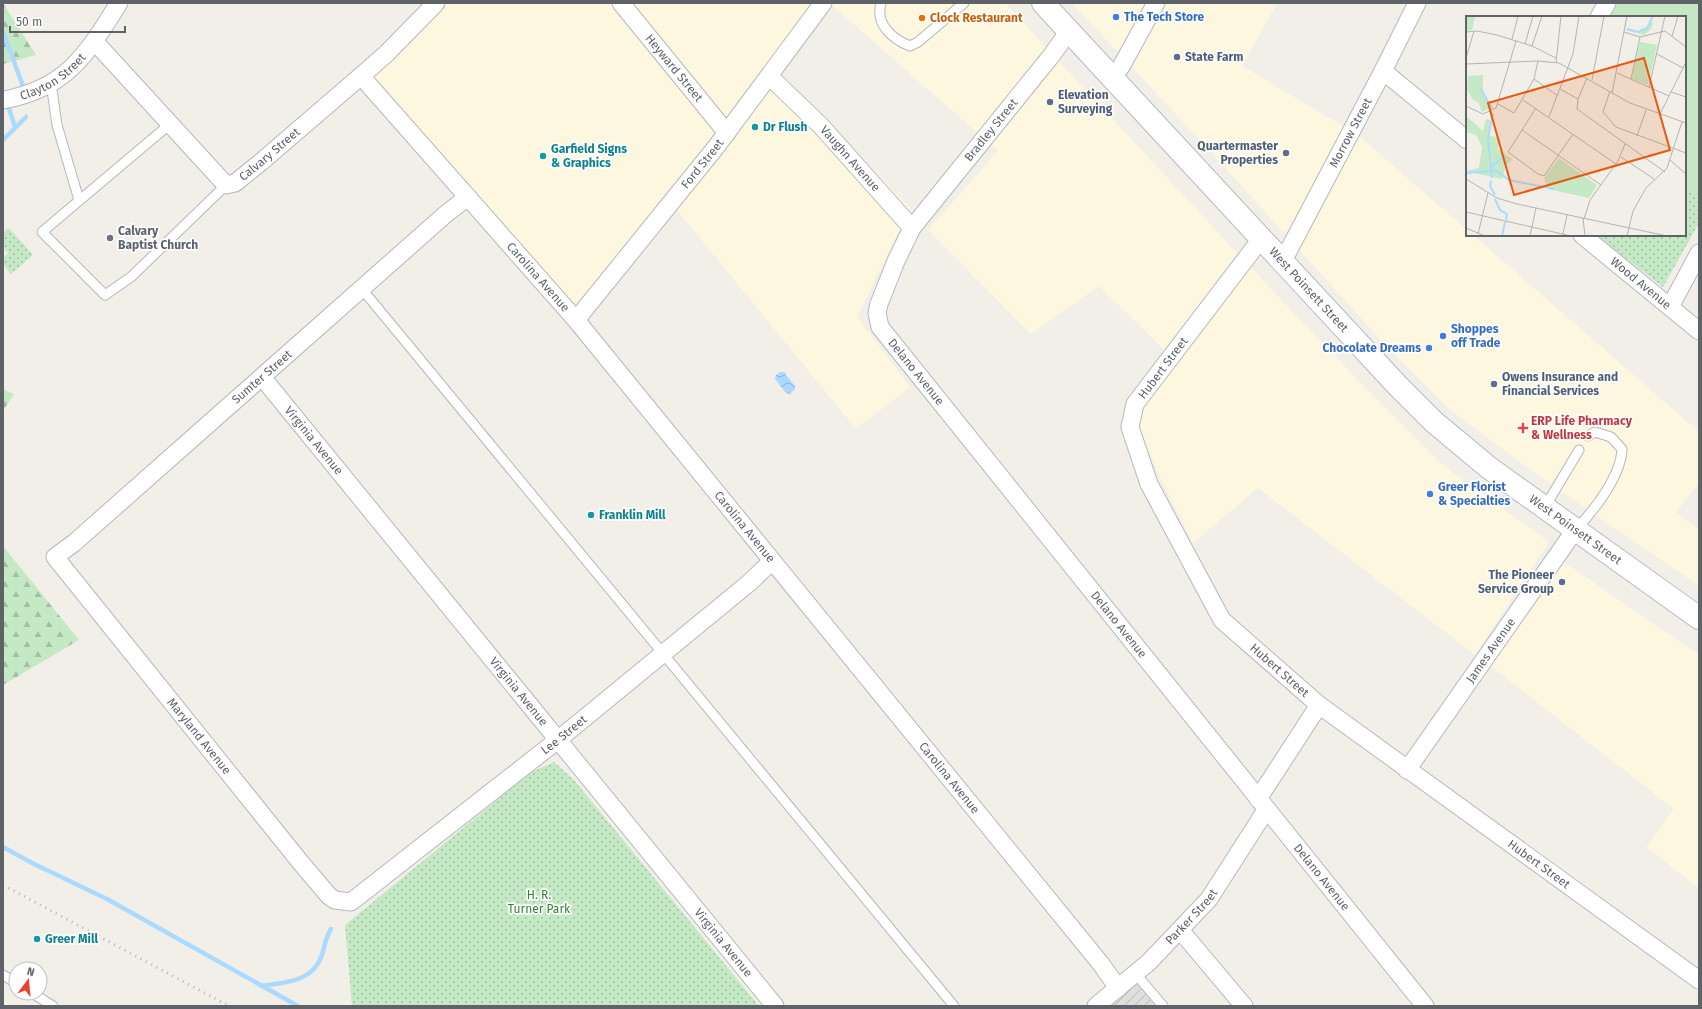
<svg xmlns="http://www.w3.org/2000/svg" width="1702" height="1009" viewBox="0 0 1702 1009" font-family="'Fira Sans',sans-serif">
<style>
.commercial{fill:#fef7e0}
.industrial{fill:url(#industrial-furrows)}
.green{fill:#c5e8c5}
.forest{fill:url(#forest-firs)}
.park{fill:url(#park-dots)}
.water{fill:url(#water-waves)}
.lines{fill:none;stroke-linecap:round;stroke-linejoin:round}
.stream{stroke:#aadaff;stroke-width:4.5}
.lane-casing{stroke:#b5b8bc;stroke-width:11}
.street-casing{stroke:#b5b8bc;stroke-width:19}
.secondary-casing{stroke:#b6babf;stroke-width:24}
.lane{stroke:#fff;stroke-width:9}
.street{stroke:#fff;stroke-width:17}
.secondary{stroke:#fff;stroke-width:22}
.rail{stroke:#b6b7b8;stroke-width:3;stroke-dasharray:1 5;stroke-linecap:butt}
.shop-dot{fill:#3f7fe0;stroke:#fff;stroke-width:1.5}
.food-dot{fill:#e8710a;stroke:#fff;stroke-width:1.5}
.service-dot{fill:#5c6f8a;stroke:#fff;stroke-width:1.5}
.culture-dot{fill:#0f9aa8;stroke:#fff;stroke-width:1.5}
.worship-dot{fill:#6b7280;stroke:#fff;stroke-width:1.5}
.health-dot{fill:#e0444e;stroke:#fff;stroke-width:1.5}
.labels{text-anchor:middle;stroke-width:3.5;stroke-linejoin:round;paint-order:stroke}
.shop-label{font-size:12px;font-weight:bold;fill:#366cbe;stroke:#fff;text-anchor:start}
.food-label{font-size:12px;font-weight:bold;fill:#c56008;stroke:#fff;text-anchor:start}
.service-label{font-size:12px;font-weight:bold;fill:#4e5e75;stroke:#fff;text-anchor:start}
.street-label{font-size:12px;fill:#5f6368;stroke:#fff}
.culture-label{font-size:12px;font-weight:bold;fill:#0d838f;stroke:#fff;text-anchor:start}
.worship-label{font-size:12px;font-weight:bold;fill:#5b616d;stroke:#fff;text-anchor:start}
.health-label{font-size:12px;font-weight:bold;fill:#be3a42;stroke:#fff;text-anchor:start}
.park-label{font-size:12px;fill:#348238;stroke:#fff}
.inset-river{fill:none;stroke:#aadaff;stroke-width:2}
.inset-road{fill:none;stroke:#b3b3b1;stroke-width:1}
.view{fill:#e8590c;fill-opacity:0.15;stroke:#e8590c;stroke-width:2}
.inset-edge{fill:none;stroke:#5f6368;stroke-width:2}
</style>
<defs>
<pattern id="industrial-furrows" width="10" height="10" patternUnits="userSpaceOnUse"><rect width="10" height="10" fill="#e0deda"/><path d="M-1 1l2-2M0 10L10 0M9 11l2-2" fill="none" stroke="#b9b8b5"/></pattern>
<pattern id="forest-firs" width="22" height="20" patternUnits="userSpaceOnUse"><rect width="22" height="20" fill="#c5e8c5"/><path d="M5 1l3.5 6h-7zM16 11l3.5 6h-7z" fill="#a3c0a4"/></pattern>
<pattern id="park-dots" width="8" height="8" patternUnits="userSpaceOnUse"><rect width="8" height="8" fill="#c5e8c5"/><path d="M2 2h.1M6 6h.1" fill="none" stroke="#a3c0a4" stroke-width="1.8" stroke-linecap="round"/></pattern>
<pattern id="water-waves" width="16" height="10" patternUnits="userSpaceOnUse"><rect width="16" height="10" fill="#aadaff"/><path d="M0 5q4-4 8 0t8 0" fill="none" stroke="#8eb4d2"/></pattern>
</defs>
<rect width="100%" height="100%" fill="#f1efe8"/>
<g class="commercial">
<polygon points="445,3 1005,3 1250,267 1357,379 1444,466 1549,542 1475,655 1258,488 1193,543 1157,470 1139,428 1146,399 1176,361 1099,286 1031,334 928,230 998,151 832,5 780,73 910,208 857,317 910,387 856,429 677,210 585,321 372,77"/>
<polygon points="1072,3 1277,3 1242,66 1358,135 1467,230 1467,235 1473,235 1699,432 1699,483 1676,512 1699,530 1699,586 1532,471 1447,407 1391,351 1199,139"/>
<polygon points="1564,562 1699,655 1699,888 1646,847 1674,809 1488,664"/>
</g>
<polygon class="industrial" points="1137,981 1158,1006 1108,1006"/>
<polygon class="green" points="1614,3 1699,3 1699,194 1685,185 1685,17 1607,17"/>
<g class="forest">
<polygon points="3,3 36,55 3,64"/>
<polygon points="3,389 14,394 3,411"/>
<polygon points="3,546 79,640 3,685"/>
</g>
<g class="park">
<polygon points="1685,185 1699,194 1699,223 1663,287 1596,235 1685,235"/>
<polygon points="9,228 33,255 11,274 3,264 3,258 8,253 3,247 3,233"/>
<polygon points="554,762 574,780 759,1006 352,1006 345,925 530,773"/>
</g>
<polygon class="water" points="780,372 784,372 795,386 795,389 790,394 786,393 775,379 776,375"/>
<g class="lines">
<g class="stream">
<polyline points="3,32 23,86"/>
<polyline points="9,108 15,127"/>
<polyline points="3,140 26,117"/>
<polyline points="3,847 32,863 107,899 298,1006"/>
<path d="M 262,986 C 286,982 313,982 322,955 C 325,945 325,939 331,929"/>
</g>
<g class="lane-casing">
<g id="lane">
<path d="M 881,3 C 875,24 892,39 910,46 L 918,42 L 964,3"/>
<polyline points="51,83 57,125 79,200"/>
<polyline points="170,124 42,232 105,295 131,277 226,185"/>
<polyline points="362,289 954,1006"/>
<polyline points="1545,507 1579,450"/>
<path d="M 1575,530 C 1594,511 1621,476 1622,449 L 1611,437 L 1595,432 L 1588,436"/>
<polyline points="1135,973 1163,1006"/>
<polyline points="3,975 16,983"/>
<polyline points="32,993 53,1006"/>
</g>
</g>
<g class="street-casing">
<g id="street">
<path id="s1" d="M 621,3 L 727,133"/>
<polyline points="1599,17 1607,3"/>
<path id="s2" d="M 1069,31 L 1051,56 L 912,228 L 896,261 L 879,304 L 877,313 L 880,327 L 1425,1006"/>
<path id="s3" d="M 95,42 L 226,185 L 235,183 L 261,162 L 361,76 L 386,54 L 436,3"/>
<polyline points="1383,71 1467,140"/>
<path id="s4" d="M 361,76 L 576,320 L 1101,964 L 1118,988"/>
<path id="s5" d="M 769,76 L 821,126 L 912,228"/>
<polyline points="1113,78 1122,65 1156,3"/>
<path id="s6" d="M 3,100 C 66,89 87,54 119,3"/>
<path id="s7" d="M 468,197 L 447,213 L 74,543 L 55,557 L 301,863 L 329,896 L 335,900 L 351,902 L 559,739 L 749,583 L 772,561"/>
<path id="s8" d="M 1582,235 L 1699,331"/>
<path id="s9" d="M 1261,239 L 1135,404 L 1130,427 L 1149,484 L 1222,620 L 1319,705 L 1699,980"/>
<path id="s10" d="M 1283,261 L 1383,71 L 1417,3"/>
<polyline points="1670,307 1699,253"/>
<path id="s11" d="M 576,320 L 716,147 L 823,3"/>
<path id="s12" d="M 262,377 L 775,1006"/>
<path id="s13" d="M 1407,770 L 1575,530"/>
<polyline points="1258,799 1319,705"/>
<polyline points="1180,930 1244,1006"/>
<path id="s14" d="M 1096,1006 L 1149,962 L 1209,899 L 1266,810"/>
</g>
</g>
<g class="secondary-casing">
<g id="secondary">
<path id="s15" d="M 1043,3 L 1397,385 L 1434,422 L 1488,467 L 1699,618"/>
</g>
</g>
<use href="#lane" class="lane"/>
<use href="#street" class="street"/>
<use href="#secondary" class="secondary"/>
<polyline class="rail" points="3,885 229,1006"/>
</g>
<g class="shop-dot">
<circle cx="1116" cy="17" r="4"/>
<circle cx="1443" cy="336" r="4"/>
<circle cx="1429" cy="348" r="4"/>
<circle cx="1430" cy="494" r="4"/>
</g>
<circle class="food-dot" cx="922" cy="18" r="4"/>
<g class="service-dot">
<circle cx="1177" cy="57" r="4"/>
<circle cx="1050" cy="102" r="4"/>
<circle cx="1286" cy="153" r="4"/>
<circle cx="1494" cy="384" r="4"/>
<circle cx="1562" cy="582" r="4"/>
</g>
<g class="culture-dot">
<circle cx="755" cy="127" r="4"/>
<circle cx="543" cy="156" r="4"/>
<circle cx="591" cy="515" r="4"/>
<circle cx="37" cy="939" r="4"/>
</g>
<circle class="worship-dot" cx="110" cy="238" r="4"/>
<path class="health-dot" d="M1521 422h4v4h4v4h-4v4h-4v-4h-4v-4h4z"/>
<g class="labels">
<g class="shop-label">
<text x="1124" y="21">The Tech Store</text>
<text x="1451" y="333">Shoppes<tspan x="1451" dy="14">off Trade</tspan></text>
<text x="1421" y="352" text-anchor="end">Chocolate Dreams</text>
<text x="1438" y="491">Greer Florist<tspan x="1438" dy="14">&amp; Specialties</tspan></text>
</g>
<g class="food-label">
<text x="930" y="22">Clock Restaurant</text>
</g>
<g class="service-label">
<text x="1185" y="61">State Farm</text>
<text x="1058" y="99">Elevation<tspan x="1058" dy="14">Surveying</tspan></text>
<text x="1278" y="150" text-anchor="end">Quartermaster<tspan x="1278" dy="14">Properties</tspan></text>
<text x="1502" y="381">Owens Insurance and<tspan x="1502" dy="14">Financial Services</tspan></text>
<text x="1554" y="579" text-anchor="end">The Pioneer<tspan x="1554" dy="14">Service Group</tspan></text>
</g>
<g class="street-label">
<text dy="4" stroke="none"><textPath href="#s1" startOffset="84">Heyward Street</textPath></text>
<text dy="4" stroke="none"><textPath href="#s6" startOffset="56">Clayton Street</textPath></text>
<text transform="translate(991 130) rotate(-51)" y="4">Bradley Street</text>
<text dy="4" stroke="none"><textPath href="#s10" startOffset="145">Morrow Street</textPath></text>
<text dy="4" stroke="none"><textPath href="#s3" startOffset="248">Calvary Street</textPath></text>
<text dy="4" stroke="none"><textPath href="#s5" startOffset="116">Vaughn Avenue</textPath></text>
<text dy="4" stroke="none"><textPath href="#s11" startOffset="201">Ford Street</textPath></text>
<text dy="4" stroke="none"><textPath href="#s4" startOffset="268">Carolina Avenue</textPath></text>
<text dy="4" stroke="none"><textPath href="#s8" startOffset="76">Wood Avenue</textPath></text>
<text dy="4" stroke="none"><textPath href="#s15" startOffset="391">West Poinsett Street</textPath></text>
<text transform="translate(1163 368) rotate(-53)" y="4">Hubert Street</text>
<text dy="4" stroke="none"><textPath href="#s2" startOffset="416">Delano Avenue</textPath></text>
<text transform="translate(262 377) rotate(-41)" y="4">Sumter Street</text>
<text dy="4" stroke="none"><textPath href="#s12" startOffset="82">Virginia Avenue</textPath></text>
<text dy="4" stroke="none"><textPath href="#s4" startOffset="592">Carolina Avenue</textPath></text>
<text dy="4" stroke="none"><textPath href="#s15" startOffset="751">West Poinsett Street</textPath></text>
<text dy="4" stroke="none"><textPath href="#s2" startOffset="740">Delano Avenue</textPath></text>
<text dy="4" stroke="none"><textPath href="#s13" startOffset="146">James Avenue</textPath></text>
<text dy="4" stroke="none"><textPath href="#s9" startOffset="522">Hubert Street</textPath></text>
<text dy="4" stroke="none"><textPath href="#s12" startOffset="406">Virginia Avenue</textPath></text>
<text dy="4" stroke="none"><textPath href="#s7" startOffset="1278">Lee Street</textPath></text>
<text dy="4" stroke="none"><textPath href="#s7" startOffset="778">Maryland Avenue</textPath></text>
<text dy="4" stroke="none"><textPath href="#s4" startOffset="916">Carolina Avenue</textPath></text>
<text dy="4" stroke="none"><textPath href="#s9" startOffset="846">Hubert Street</textPath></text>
<text dy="4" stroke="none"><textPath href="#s2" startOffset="1064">Delano Avenue</textPath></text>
<text dy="4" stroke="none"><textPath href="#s14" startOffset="131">Parker Street</textPath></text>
<text dy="4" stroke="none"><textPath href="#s12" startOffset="730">Virginia Avenue</textPath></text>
</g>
<g class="culture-label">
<text x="763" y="131">Dr Flush</text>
<text x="551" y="153">Garfield Signs<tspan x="551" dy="14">&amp; Graphics</tspan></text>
<text x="599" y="519">Franklin Mill</text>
<text x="45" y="943">Greer Mill</text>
</g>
<g class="worship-label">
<text x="118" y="235">Calvary<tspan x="118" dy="14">Baptist Church</tspan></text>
</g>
<g class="health-label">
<text x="1531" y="425">ERP Life Pharmacy<tspan x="1531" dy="14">&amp; Wellness</tspan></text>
</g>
<g class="park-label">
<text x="539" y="899">H. R.<tspan x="539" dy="14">Turner Park</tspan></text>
</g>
</g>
<g transform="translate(1466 16)">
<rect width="220" height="220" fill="#f1efe8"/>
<path d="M 188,4 L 185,13 L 178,19 L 160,14 L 171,15 L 181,11 ZM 174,26 L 191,29 L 184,60 L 167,56 Z" fill="#c5e8c5"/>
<path d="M 17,59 L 17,77 L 27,91 L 16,96 L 12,86 L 7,84 L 1,73 L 2,60 ZM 0,100 L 17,115 L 20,103 L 24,104 L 22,119 L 34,122 L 32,133 L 46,143 L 40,150 L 36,163 L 0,155 L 13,152 L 16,131 L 10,119 L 0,116 Z" fill="#c5e8c5"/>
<path d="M 0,0 L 9,0 L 6,14 L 0,15 ZM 167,56 L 184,60 L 182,69 L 166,63 ZM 93,142 L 131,169 L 123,182 L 82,173 L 78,162 Z" fill="#c5e8c5"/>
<path class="inset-river" d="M 161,13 L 172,16 L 181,12 L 187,0M 15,73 L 26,93M 24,152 L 37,141M 0,157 L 31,155 L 43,164 L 88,173M 26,162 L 22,123 L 27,97M 25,165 L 24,170 L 29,179M 29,183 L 34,194 L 41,198 L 40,204M 36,220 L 39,206"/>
<path class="inset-road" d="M 0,16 L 11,15 L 31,19 L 66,30 L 90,42M 158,16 L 174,21 L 199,15 L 220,31M 206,20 L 212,0M 46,23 L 52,0M 59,28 L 67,0M 66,30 L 76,0M 191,38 L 217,52M 0,42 L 8,15M 90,46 L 95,0M 0,48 L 72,45 L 93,47 L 164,87 L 220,107M 151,57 L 203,80M 121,62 L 112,83 L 111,93 L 199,156M 68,63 L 92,80M 165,63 L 174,21M 126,64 L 138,0M 183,71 L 199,0M 94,73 L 112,83M 144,75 L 137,96 L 150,111 L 220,137M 205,76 L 220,81M 146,77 L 161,0M 57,84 L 150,148M 32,88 L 48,97 L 68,63 L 72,45M 0,90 L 17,98 L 30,92 L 50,25M 70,92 L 42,136 L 72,158 L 78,160 L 107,118M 194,98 L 220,46M 83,101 L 107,38 L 113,0M 56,114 L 135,169M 171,120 L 180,94M 155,141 L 188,163M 204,144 L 220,158M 0,163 L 31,182 L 51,188 L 201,220M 0,196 L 105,220M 117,202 L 119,220M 118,203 L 124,184 L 152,145 L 159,128M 0,212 L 19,220M 12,218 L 22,177M 97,218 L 101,199M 64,220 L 70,192M 161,220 L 167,195 L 180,172 L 201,152 L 216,106"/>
<path class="view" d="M 178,42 L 204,134 L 48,179 L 22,87 Z"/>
<rect width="220" height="220" class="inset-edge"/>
</g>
<rect width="1702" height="1009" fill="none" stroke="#5f6368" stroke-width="8"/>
<g transform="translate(28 981) rotate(16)"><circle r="19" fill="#ffffff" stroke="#bfc1c3"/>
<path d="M0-3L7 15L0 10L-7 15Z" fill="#ea4335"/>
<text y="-6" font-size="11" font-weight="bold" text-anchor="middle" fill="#5f6368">N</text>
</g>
<path d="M10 26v6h115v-6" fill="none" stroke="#5f6368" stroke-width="2"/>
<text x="16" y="26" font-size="12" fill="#5f6368" stroke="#ffffff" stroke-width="3" paint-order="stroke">50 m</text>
</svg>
